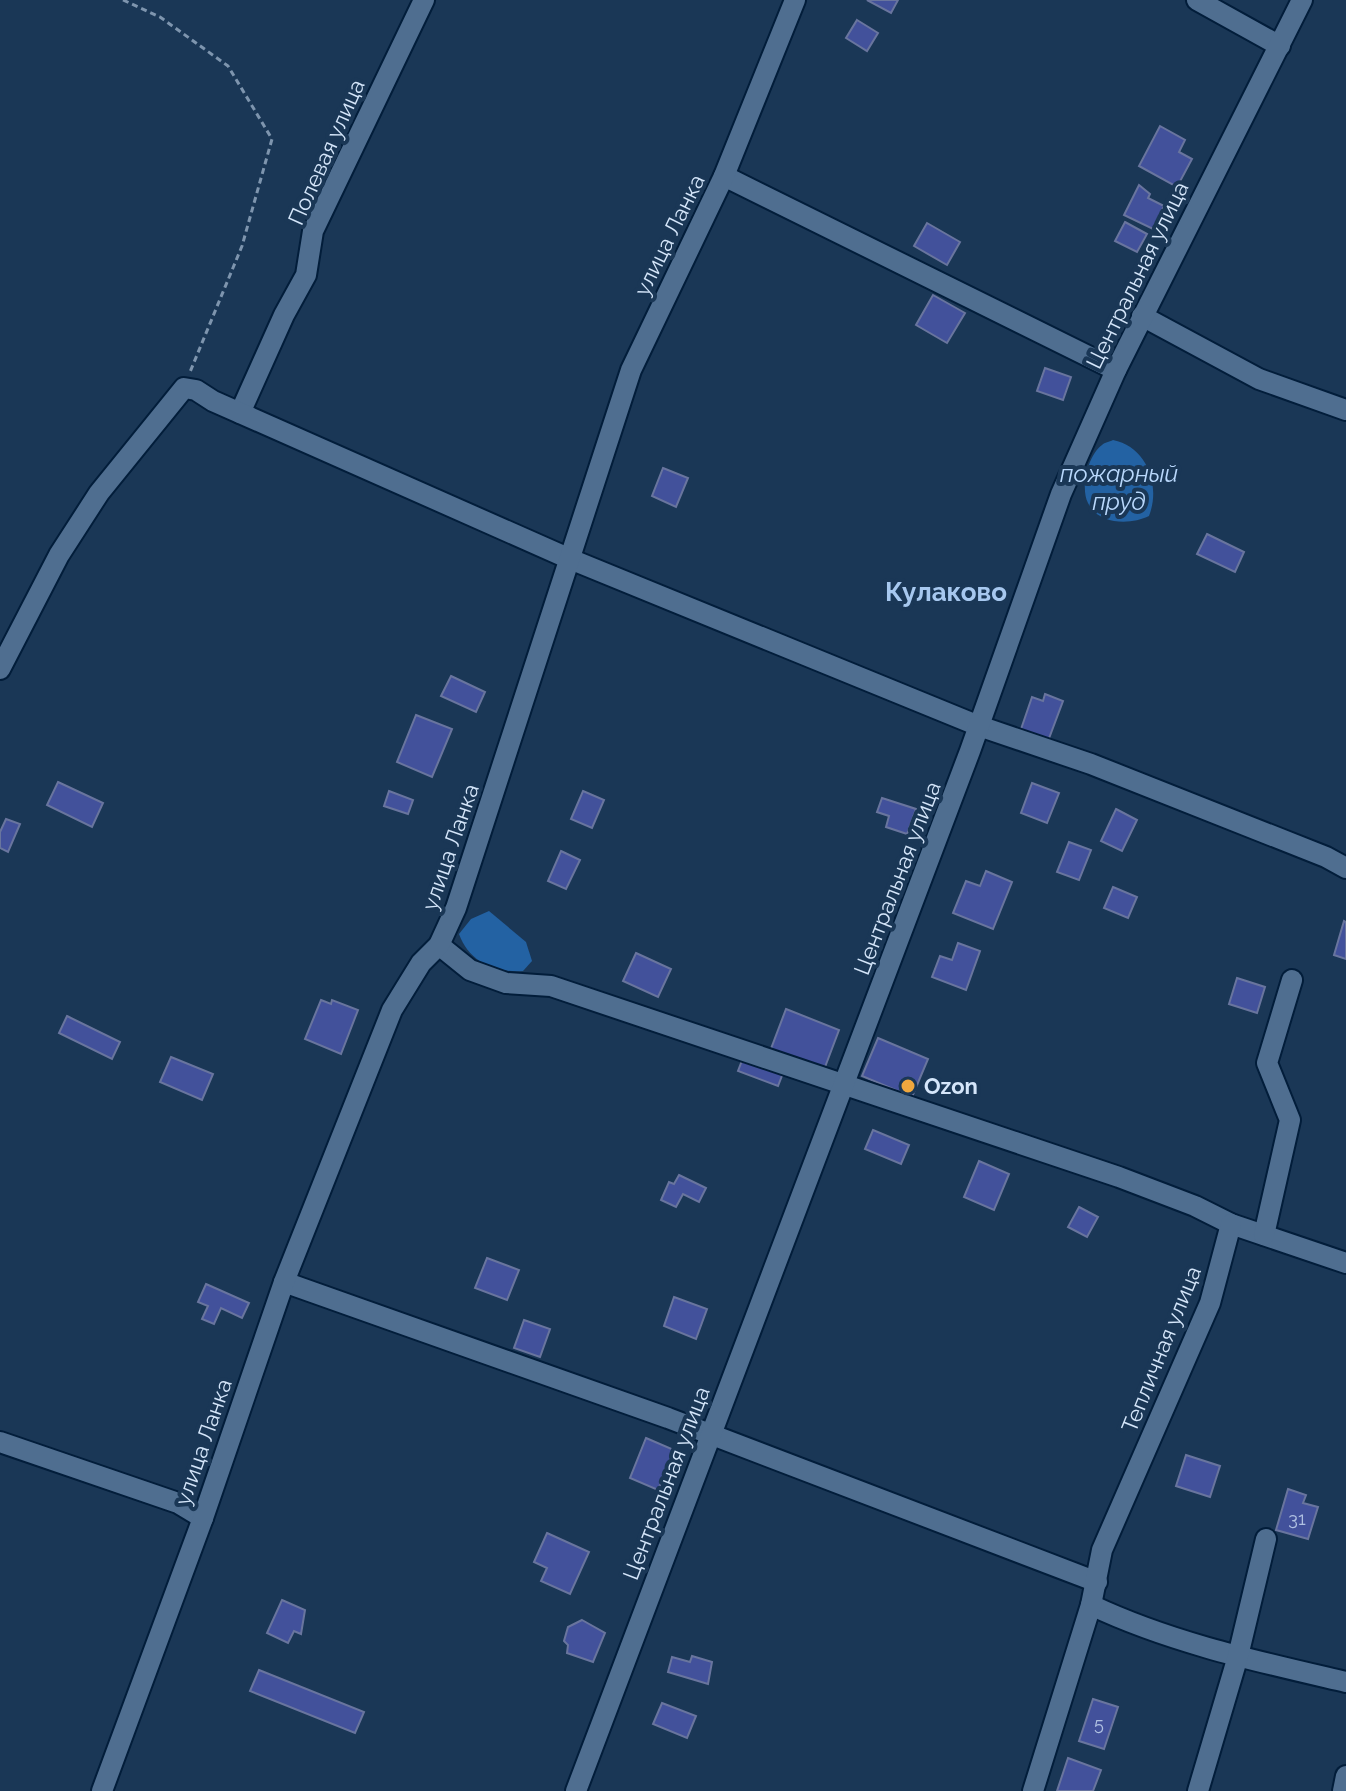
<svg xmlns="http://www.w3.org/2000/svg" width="1346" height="1791" viewBox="0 0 1346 1791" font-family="Raleway,sans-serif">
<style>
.water{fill:#2362a3}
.building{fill:#42519b;stroke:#69759e;stroke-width:2}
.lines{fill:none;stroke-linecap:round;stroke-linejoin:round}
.minor-casing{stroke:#021d3a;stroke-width:24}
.path{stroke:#7e95ae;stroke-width:3;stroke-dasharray:6 4;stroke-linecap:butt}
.minor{stroke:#4f6e90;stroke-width:20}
.poi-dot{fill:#efa73e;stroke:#1a3756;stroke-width:3}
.labels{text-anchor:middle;stroke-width:8;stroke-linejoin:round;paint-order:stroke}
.number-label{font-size:18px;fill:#b0c1e2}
.street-label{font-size:22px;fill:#d5e6fa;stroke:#1a3756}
.poi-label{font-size:22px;font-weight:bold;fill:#d5e6fa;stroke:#1a3756;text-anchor:start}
.water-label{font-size:24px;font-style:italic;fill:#b9d8fc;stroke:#1a3756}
.quarter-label{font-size:26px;font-weight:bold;fill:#a7c8ef;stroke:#1a3756}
</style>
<rect width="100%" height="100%" fill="#1a3756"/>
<g class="water">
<path d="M 1113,440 C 1147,447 1161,485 1149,516 C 1131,525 1098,525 1088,503 C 1080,488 1088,455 1102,445 C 1105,442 1109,442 1113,440 Z"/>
<path d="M 489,911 L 526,942 L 532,961 L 523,971 C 495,973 469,962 459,934 L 471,919 Z"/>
</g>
<g class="building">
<polygon points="867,0 898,0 891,13"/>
<polygon points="857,20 878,33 867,51 846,38"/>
<polygon points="1160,126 1185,140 1179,152 1192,159 1177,187 1139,166"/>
<polygon points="1139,185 1150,194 1148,198 1164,206 1153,229 1124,215"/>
<polygon points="1125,222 1147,234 1137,252 1115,241"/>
<polygon points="927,223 960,242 947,265 914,246"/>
<polygon points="933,295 965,313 947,343 916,325"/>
<polygon points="1045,368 1071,377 1063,400 1037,391"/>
<polygon points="663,468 688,478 676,507 652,496"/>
<polygon points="1207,534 1244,552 1235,572 1197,554"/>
<polygon points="451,676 485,692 476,712 441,696"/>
<polygon points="1045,694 1063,701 1048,741 1020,732 1032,697 1043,701"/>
<polygon points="416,715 452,729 432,777 397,762"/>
<polygon points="58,782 103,803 92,827 47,805"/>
<polygon points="1032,783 1059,793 1047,823 1021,813"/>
<polygon points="389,791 413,800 408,814 384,806"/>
<polygon points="583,791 604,800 592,828 571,819"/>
<polygon points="882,798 916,809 907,834 886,827 889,816 877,812"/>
<polygon points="1116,809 1137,820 1122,851 1101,841"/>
<polygon points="6,819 20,824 8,852 0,848 0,832"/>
<polygon points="1069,842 1091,850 1079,880 1057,872"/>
<polygon points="561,851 580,860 566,889 548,881"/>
<polygon points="986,871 1012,882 993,929 953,913 966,881 980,886"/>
<polygon points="1113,887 1137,897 1128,918 1104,908"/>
<polygon points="1344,921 1346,922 1346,959 1334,955"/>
<polygon points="958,943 980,951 966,990 932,977 940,956 952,960"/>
<polygon points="636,953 671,969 658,997 623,981"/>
<polygon points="1237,978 1265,987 1257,1013 1229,1004"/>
<polygon points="321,1000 331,1004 332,1000 358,1010 341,1054 305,1039"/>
<polygon points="786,1009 839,1030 822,1075 769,1054"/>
<polygon points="67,1016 120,1042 112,1059 59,1033"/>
<polygon points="878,1038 928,1059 912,1097 862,1076"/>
<polygon points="171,1057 213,1074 202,1100 160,1082"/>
<polygon points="743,1058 783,1073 778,1086 738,1071"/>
<polygon points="873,1130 909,1145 901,1164 865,1149"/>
<polygon points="979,1161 1009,1174 994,1210 964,1197"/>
<polygon points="679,1175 706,1188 699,1202 683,1194 676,1207 661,1200 669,1182 674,1184"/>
<polygon points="1079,1207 1098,1217 1087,1237 1068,1227"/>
<polygon points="487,1258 519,1270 507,1300 475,1288"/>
<polygon points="206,1284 249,1303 242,1318 221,1308 214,1324 202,1319 208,1306 198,1302"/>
<polygon points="674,1297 707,1309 696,1339 664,1326"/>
<polygon points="524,1320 550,1329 540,1357 514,1348"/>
<polygon points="646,1438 674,1450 658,1490 630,1478"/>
<polygon points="1186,1455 1220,1466 1210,1497 1176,1486"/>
<polygon points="1288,1489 1306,1495 1303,1503 1318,1507 1308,1539 1276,1530"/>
<polygon points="547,1533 589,1552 570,1594 541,1581 547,1568 534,1562"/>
<polygon points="282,1600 305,1610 301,1634 294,1631 288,1643 267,1633"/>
<polygon points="582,1620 605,1633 593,1662 567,1653 568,1645 564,1641 568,1627"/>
<polygon points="692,1656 712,1662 708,1684 668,1672 672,1657 690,1662"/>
<polygon points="259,1670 364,1712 355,1733 250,1691"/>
<polygon points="1093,1699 1118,1707 1104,1749 1079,1741"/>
<polygon points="662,1703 696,1716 687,1738 653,1724"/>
<polygon points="1068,1758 1101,1770 1093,1791 1057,1791"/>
</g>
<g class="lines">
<g class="minor-casing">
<g id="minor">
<polyline points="1197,0 1280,46"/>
<polyline points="724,176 1116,370"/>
<polyline points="1142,316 1259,379 1346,410"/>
<polyline points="240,413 284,315 306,275 313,231 424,0"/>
<polyline points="0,669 59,555 99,493 184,388 196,390 213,401 570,559 979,726 1091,764 1326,857 1346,868"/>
<polyline points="439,945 470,970 506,983 551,986 1119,1177 1195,1206 1231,1224 1346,1263"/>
<polyline points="1264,1235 1290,1120 1267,1063 1292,980"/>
<polyline points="284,1282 668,1418 1097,1582"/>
<polyline points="0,1442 178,1503 203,1518"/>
<path d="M 1091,1605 C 1171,1643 1260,1662 1346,1682"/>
<polyline points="102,1791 203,1518 284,1282 392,1010 421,963 439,945 456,908 631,370 724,176 795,0"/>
<polyline points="576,1791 970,751 1061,494 1116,370 1302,0"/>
<polyline points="1033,1791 1091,1605 1102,1550 1210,1303 1231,1224"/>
<polyline points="1198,1791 1238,1656 1266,1539"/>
<polyline points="1343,1791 1346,1776"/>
</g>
</g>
<polyline class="path" points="123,0 160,17 228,66 272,139 242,246 190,372"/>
<use href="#minor" class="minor"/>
</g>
<circle class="poi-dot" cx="908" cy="1086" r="8"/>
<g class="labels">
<g class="number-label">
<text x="1297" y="1525">31</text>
<text x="1099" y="1730">5</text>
</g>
<g class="street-label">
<text transform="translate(326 152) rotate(-66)" y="8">Полевая улица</text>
<text transform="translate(669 235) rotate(-64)" y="8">улица Ланка</text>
<text transform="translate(1137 275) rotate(-64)" y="8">Центральная улица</text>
<text transform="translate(450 847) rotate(-71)" y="8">улица Ланка</text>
<text transform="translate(897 878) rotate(-69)" y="8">Центральная улица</text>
<text transform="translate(1161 1349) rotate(-68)" y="8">Тепличная улица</text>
<text transform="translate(203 1442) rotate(-71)" y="8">улица Ланка</text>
<text transform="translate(666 1483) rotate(-69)" y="8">Центральная улица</text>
</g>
<g class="poi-label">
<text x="924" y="1094">Ozon</text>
</g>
<g class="water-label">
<text x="1119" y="482">пожарный<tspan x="1119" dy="28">пруд</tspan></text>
</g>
<g class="quarter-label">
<text x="946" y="601">Кулаково</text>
</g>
</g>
</svg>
